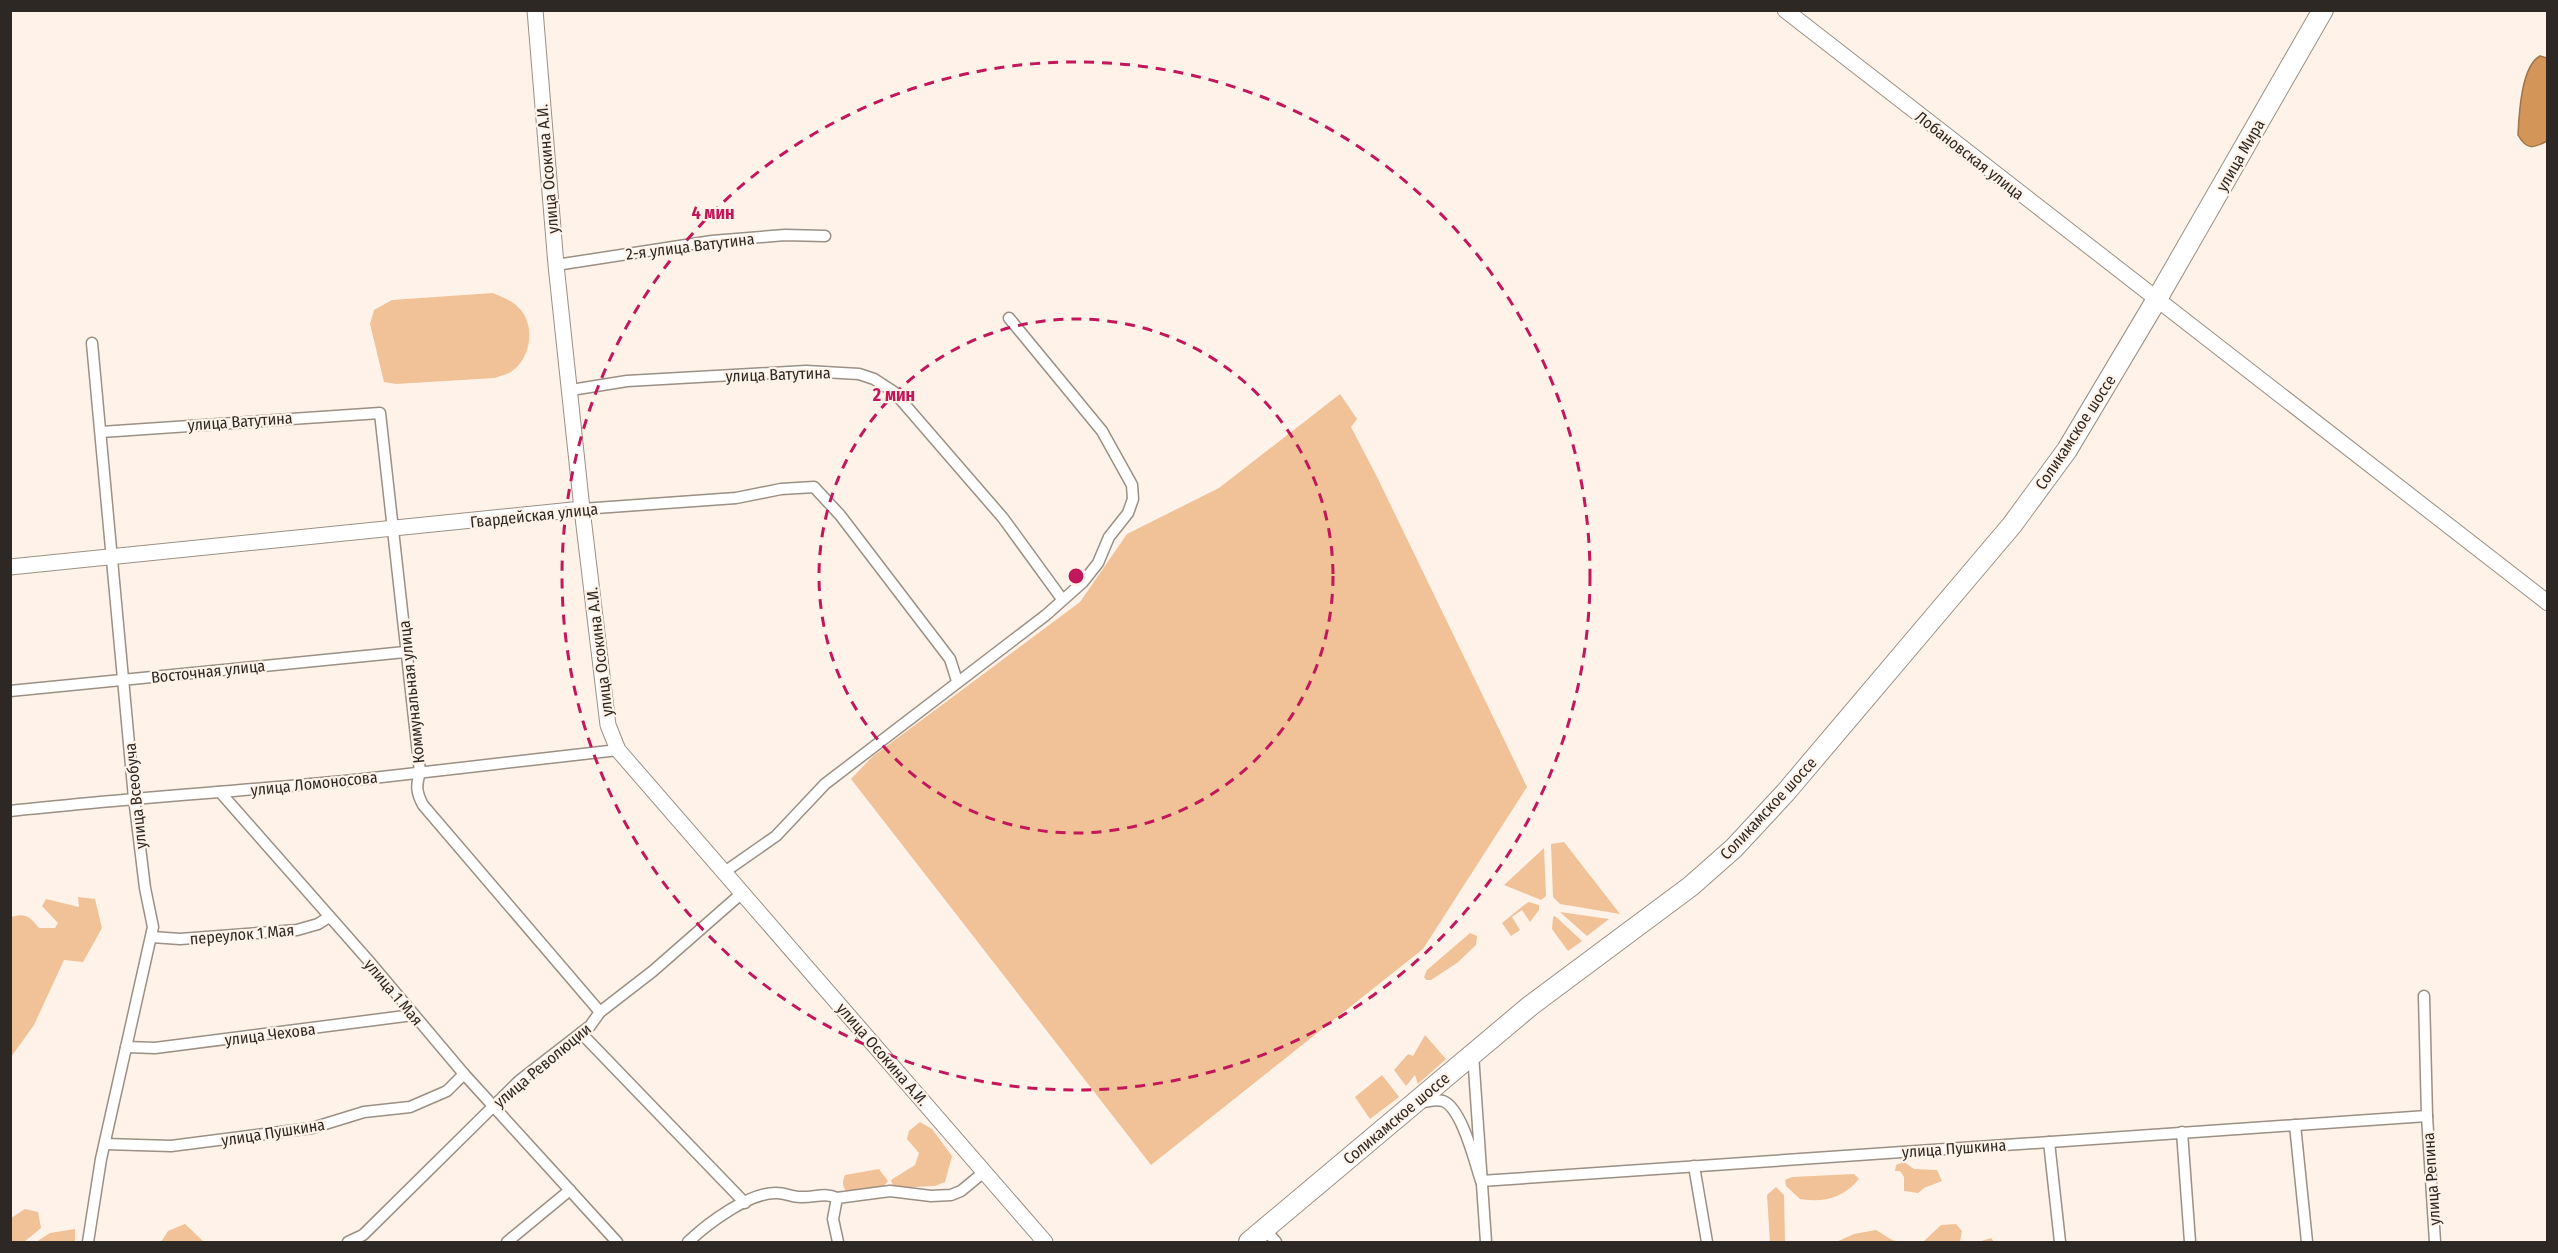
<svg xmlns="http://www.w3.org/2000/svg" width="2558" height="1253" viewBox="0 0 2558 1253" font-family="'Fira Sans Condensed',sans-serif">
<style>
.green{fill:#f1c197}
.water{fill:#d49558;stroke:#a27448;stroke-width:1.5}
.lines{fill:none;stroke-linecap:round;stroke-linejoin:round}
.street-casing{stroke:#9c8f83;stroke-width:13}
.secondary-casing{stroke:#9c8f83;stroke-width:17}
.highway-casing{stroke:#9c8f83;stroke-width:22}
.street{stroke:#fff;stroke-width:10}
.secondary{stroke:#fff;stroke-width:15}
.highway{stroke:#fff;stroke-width:20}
.ring{fill:none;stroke:#c2185b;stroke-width:3;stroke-dasharray:10 8}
.labels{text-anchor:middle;stroke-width:4.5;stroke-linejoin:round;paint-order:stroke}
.street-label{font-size:16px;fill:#2d2823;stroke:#fff3e9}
.centre{fill:#c2185b;stroke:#fff3e9;stroke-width:3}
.ring-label{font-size:18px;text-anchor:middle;font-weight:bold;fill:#c2185b;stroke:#fff3e9;stroke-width:4.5;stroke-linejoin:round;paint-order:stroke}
</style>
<rect width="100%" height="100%" fill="#fff3e9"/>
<g class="green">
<path d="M 493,293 C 502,297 511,300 518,307 C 537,325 531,361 509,373 C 505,375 499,376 495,378 L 396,384 L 384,382 L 370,324 L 374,310 L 392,300 Z"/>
<polygon points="1340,394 1357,419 1351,427 1378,479 1527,787 1423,949 1151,1165 851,779 872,757 1080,602 1127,534 1219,488"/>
<polygon points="1564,842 1620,914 1560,904 1553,897 1551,844"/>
<polygon points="1544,848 1546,896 1541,900 1504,885"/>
<path d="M 78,897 L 95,899 L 102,928 L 83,962 L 64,960 L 34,1025 L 11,1057 L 11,917 C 26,913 29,916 39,928 L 55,928 L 58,923 L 42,906 L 46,899 L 79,907 Z"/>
<polygon points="1528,902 1539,905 1539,910 1530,922 1522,910 1512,917 1520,930 1511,936 1502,923"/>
<polygon points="1560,912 1609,919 1587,936"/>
<polygon points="1555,916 1582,941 1568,951 1552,929 1553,917"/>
<polygon points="1470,933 1477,936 1476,945 1457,963 1431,980 1426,980 1424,977 1427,970"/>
<polygon points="1425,1035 1446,1059 1418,1084 1415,1075 1406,1086 1394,1070 1408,1054 1413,1056"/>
<polygon points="1382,1075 1399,1097 1370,1119 1355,1097"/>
<polygon points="920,1122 932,1129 952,1156 945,1182 935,1186 894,1188 891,1180 915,1165 919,1153 907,1139 909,1131"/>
<polygon points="1904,1162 1914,1169 1937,1170 1942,1181 1924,1188 1918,1193 1904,1191 1904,1177 1900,1171 1895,1171 1896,1165"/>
<path d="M 879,1169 L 888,1181 L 883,1187 C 870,1190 860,1187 848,1193 C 842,1187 842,1183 845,1175 Z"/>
<path d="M 1854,1174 L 1859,1179 C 1843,1198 1824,1203 1800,1199 L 1786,1186 L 1785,1180 L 1792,1177 Z"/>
<polygon points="1776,1187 1784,1195 1785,1242 1770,1242 1767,1195"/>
<polygon points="25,1209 38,1212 41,1228 24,1242 11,1242 11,1218"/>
<polygon points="185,1224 204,1242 161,1242 168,1231"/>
<polygon points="1956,1224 1962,1231 1960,1242 1978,1242 1991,1238 1994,1242 1923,1242 1941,1225"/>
<polygon points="75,1229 75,1242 36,1242 50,1233"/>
<polygon points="1876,1230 1892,1240 1902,1242 1836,1242 1854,1234"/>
</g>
<path class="water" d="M 2540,56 L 2547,58 L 2547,141 C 2534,148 2527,151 2518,135 C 2519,115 2521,66 2540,56 Z"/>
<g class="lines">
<g class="street-casing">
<g id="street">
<polyline points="556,265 712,241 785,235 825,236"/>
<polyline points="571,390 627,381 806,371 859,374 874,379 894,392 1003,518 1062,599"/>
<path d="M 101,432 L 380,413 L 420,772 C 416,786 416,792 423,805 L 600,1012"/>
<polyline points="582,509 736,498 781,489 814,487 840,515 950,659 957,681"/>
<polyline points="10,691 405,652"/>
<polyline points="220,792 368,960 464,1074 617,1242"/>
<path d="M 10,811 C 128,798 246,791 364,779 C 449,770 533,759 618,750"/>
<polyline points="723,873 776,836 825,784 1046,615 1083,582 1098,563 1109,537 1128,513 1133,499 1132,485 1102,431 1009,318"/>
<polyline points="152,937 180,939 297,930 318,924 329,917"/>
<polyline points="2424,996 2427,1116 2435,1242"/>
<polyline points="581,1033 745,1203"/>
<polyline points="126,1047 155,1048 413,1015"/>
<polyline points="1473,1054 1486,1242"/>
<path d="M 1420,1103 C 1427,1101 1436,1099 1443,1101 C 1462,1108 1475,1163 1481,1181 L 2427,1116"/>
<polyline points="2295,1125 2307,1242"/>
<polyline points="2182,1132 2190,1242"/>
<polyline points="2049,1142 2060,1242"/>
<polyline points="105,1144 171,1146 312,1128 364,1112 410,1107 447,1091 464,1074"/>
<polyline points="1694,1166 1707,1242"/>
<polyline points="1265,1229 1276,1242"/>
<polyline points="88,1242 101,1159 153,927 145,888 134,798 92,343"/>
<polyline points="348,1242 363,1235 519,1081 590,1026 600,1012 653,971 742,893"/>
<polyline points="507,1242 570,1190"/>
<path d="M 688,1242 C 707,1224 749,1192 777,1193 C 785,1193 792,1197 800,1197 C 814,1198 824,1192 837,1198"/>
<polyline points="838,1242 833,1219 837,1198 890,1191 931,1196 951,1195 961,1191 984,1172"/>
</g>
</g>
<g class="secondary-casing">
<g id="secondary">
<polyline points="535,10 556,265 582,509 608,725 618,750 1045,1242"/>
<polyline points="1785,10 2548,603"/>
<polyline points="10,567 582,509"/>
</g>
</g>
<g class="highway-casing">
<polyline id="highway" points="1249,1242 1530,1006 1691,886 1734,848 1786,792 2012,525 2067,450 2157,299 2323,10"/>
</g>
<use href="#street" class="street"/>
<use href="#secondary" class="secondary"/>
<use href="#highway" class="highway"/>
</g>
<g class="ring">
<circle cx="1076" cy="576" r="257"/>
<circle cx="1076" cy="576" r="514"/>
</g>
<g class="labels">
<g class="street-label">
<text transform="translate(1970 155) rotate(38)" y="6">Лобановская улица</text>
<text transform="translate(2240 155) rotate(-60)" y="6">улица Мира</text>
<text transform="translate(547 169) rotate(-95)" y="6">улица Осокина А.И.</text>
<text transform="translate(690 246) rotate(-7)" y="6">2-я улица Ватутина</text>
<text transform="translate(778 374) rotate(-2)" y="6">улица Ватутина</text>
<text transform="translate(240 421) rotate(-4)" y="6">улица Ватутина</text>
<text transform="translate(2075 432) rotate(-57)" y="6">Соликамское шоссе</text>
<text transform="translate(534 515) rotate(-6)" y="6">Гвардейская улица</text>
<text transform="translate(599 652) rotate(-97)" y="6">улица Осокина А.И.</text>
<text transform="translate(208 671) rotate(-6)" y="6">Восточная улица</text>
<text transform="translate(411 692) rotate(-96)" y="6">Коммунальная улица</text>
<text transform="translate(314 783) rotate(-6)" y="6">улица Ломоносова</text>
<text transform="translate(135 796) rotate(-96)" y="6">улица Всеобуча</text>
<text transform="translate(1768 808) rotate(-47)" y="6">Соликамское шоссе</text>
<text transform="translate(242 934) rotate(-5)" y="6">переулок 1 Мая</text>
<text transform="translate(394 992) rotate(50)" y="6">улица 1 Мая</text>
<text transform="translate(270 1034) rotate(-7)" y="6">улица Чехова</text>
<text transform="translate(883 1054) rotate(49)" y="6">улица Осокина А.И.</text>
<text transform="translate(542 1065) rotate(-40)" y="6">улица Революции</text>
<text transform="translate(1396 1118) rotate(-40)" y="6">Соликамское шоссе</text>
<text transform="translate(273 1132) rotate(-9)" y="6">улица Пушкина</text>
<text transform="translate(1954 1148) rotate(-4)" y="6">улица Пушкина</text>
<text transform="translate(2431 1179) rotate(-94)" y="6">улица Репина</text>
</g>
</g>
<circle cx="1076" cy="576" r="9" class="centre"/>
<g class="ring-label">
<text x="713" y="219">4 мин</text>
<text x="894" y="401">2 мин</text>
</g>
<rect width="2558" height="1253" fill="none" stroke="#2d2823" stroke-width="24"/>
</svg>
